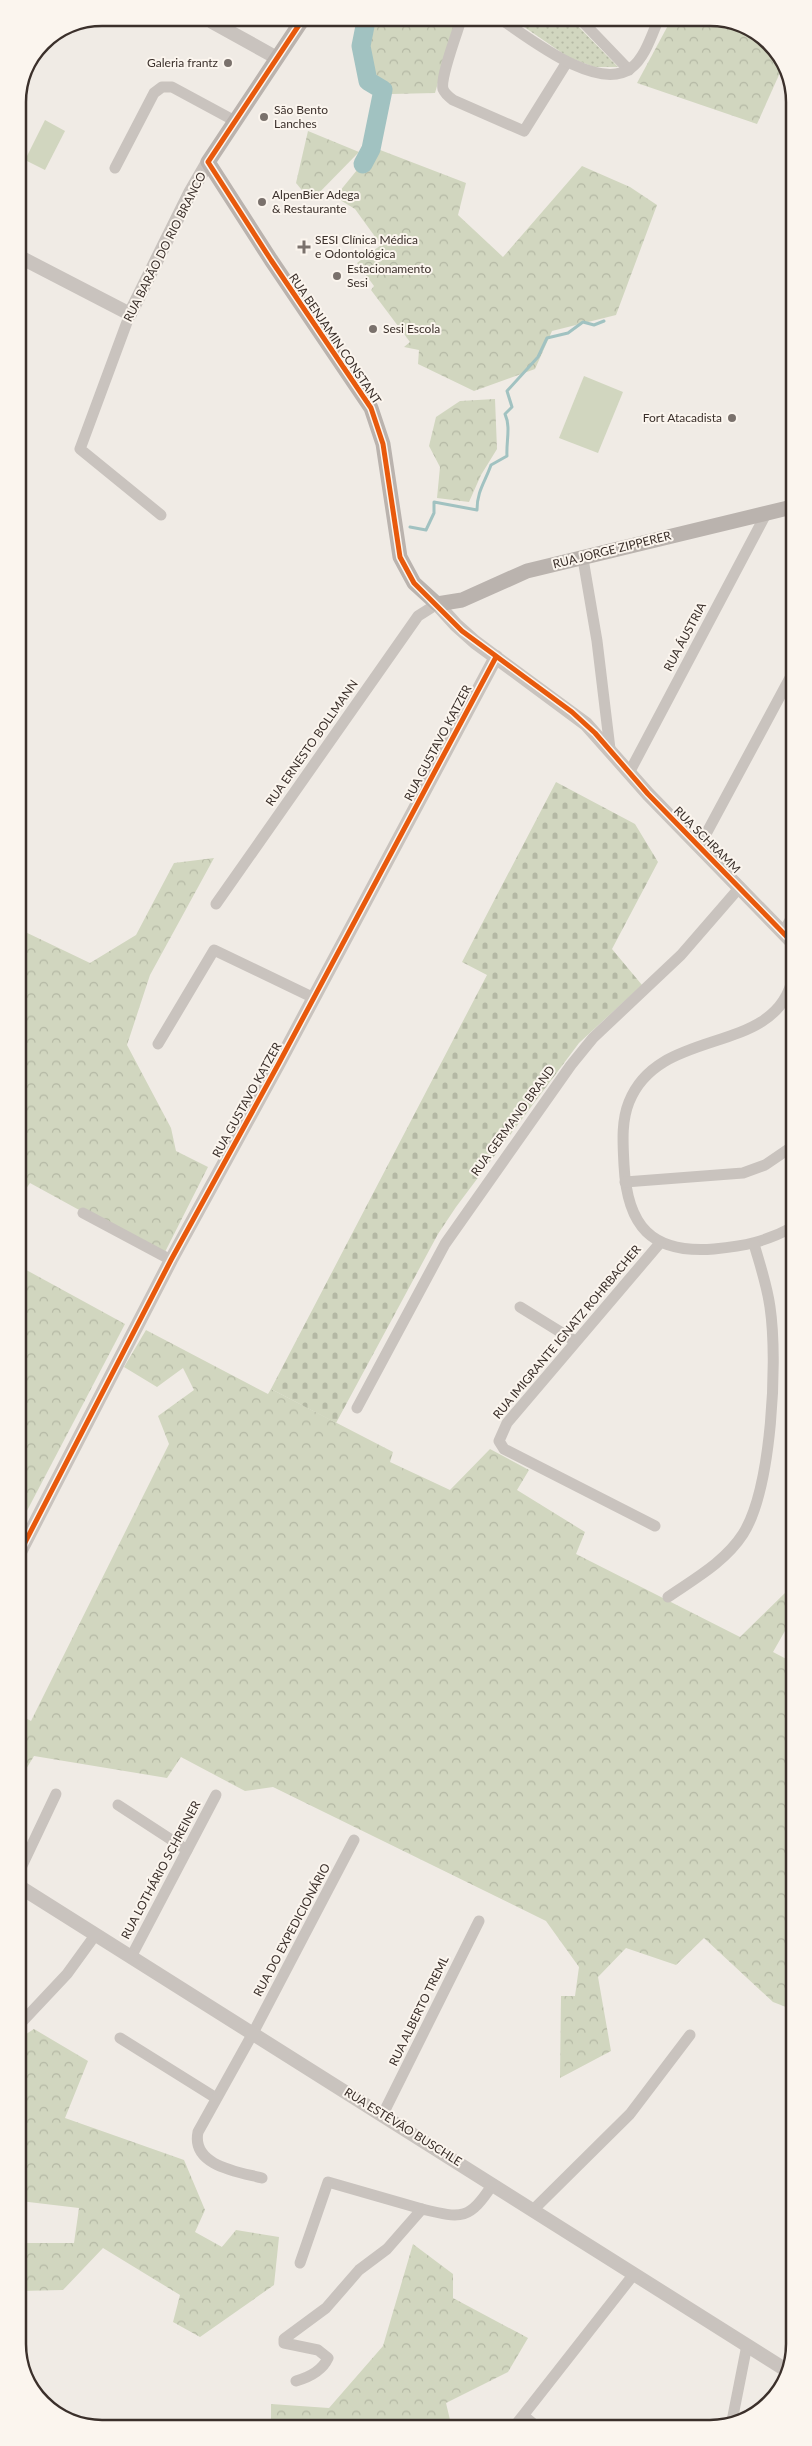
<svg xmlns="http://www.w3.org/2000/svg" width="812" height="2446" viewBox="0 0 812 2446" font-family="Lato,sans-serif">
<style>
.grass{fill:url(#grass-dots)}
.forest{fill:url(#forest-crowns)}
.cemetery{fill:url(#cemetery-stones)}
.park{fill:#d1d6bf}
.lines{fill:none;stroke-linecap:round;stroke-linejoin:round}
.stream{stroke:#a1c2c1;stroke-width:3}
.river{stroke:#a1c2c1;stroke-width:19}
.minor{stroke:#c9c3be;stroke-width:11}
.tertiary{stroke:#c9c3be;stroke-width:14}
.secondary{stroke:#bab3ae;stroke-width:15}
.cycleway-casing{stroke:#fbf5ee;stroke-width:8}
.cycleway{stroke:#e8590c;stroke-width:5}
.poi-dot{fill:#7a716c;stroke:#fbf5ee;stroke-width:2}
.labels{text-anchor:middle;stroke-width:4;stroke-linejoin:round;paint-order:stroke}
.poi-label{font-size:12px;fill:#3b302b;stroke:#fbf5ee;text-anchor:start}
.street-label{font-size:12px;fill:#3b302b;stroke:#fbf5ee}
.rim{fill:none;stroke:#3b302b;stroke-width:2.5}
</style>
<defs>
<pattern id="grass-dots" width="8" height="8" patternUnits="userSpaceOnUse" patternTransform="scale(1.25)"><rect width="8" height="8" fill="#d1d6bf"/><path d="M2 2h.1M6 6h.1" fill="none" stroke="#b4b8a4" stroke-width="1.8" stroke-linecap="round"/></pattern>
<pattern id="forest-crowns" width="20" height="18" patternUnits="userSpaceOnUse" patternTransform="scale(1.25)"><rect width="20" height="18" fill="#d1d6bf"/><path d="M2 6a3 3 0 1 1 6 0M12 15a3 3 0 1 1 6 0" fill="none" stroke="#b4b8a4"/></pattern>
<pattern id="cemetery-stones" width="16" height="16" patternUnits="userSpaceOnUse" patternTransform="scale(1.25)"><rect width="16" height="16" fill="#d1d6bf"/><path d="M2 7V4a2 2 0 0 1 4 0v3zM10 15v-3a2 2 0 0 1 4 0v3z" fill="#b4b8a4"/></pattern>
</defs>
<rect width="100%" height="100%" fill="#f0ebe5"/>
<polygon class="grass" points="571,19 618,67 594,67 568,57 514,20"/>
<g class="forest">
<polygon points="672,18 716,18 765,38 783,66 757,124 637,83"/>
<polygon points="456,20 435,93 392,94 389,84 376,77 368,49 374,21"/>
<polygon points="308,131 359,152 311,201 296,183"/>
<polygon points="375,148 466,183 458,215 503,257 582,166 630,187 657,205 616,315 552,331 535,369 474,391 418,364 419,350 404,347 410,342 371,290 374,286 357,263 381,245 355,209 335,197"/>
<polygon points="495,399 497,449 481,475 469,502 437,498 440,467 429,446 436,417 460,401"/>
<polygon points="214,858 150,975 127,1045 171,1128 176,1151 208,1167 163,1256 30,1183 19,1199 19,929 90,963 136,935 174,863"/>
<polygon points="19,1266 125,1324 19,1526"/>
<polygon points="146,1330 268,1394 271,1389 393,1452 390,1462 450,1490 490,1449 529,1470 517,1490 585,1532 576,1554 740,1637 786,1592 794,1596 794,1615 773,1652 794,1663 794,2010 773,2002 704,1938 676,1965 626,1948 598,1977 611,2051 560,2078 561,1996 575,1996 579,1967 546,1921 273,1787 245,1791 181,1757 167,1778 34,1756 20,1779 20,1715 31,1721 169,1444 158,1416 194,1390 183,1368 157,1387 124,1367"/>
<polygon points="34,2029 88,2061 65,2118 184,2160 205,2210 195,2232 222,2247 236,2230 279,2237 274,2285 200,2337 173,2322 180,2295 103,2248 63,2290 20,2291 20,2243 74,2243 79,2208 20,2201 20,2038"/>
<polygon points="413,2244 453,2274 453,2298 528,2338 508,2372 446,2403 450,2420 439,2427 271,2428 271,2404 329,2408 383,2346"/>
</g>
<polygon class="cemetery" points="556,782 635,824 658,862 612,949 642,985 579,1043 456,1207 438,1234 336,1423 271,1389 487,975 462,962"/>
<g class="park">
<polygon points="45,120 65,131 45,170 25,160"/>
<polygon points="584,376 623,392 598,453 559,438"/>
</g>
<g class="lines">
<path class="stream" d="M 410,527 L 426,530 L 434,513 L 434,502 L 477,510 C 477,491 485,482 491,465 L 507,456 C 506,442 511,427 505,414 L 512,407 L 507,391 L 538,357 L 547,338 L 568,333 L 583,322 L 594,325 L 604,321"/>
<polyline class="river" points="363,164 371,149 383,90 368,81 361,46 366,21"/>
<g class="minor">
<polyline points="580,19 629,70"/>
<path d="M 461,20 C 457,33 440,78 443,89 C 445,94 449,97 453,100 L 524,131 L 567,62"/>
<path d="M 502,20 C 529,38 598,93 631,68 C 645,58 652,34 659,18"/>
<polyline points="115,168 154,93 162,87 172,87 235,121"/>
<polyline points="130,314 80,449 161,515"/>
<polyline points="583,559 597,641 610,749"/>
<polyline points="629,773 766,514"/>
<polyline points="699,847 792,674"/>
<polyline points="216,904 418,616 437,604"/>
<polyline points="784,931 793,915"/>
<path d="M 793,977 C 776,1058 660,1024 629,1102 C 621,1122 623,1144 624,1165 C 627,1226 651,1254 714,1249 C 745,1246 765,1242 793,1227"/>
<polyline points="158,1044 214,950 314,998"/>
<polyline points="625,1182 743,1173 765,1165 793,1146"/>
<polyline points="83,1213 171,1260"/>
<polyline points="520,1307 575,1341"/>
<polyline points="357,1408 445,1244 571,1065 593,1038 681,955 740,887"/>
<polyline points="655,1526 504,1449 499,1441 507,1423 660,1243"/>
<path d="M 668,1597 C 694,1579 725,1562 743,1534 C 772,1488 778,1361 770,1307 C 767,1285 760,1265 754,1244"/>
<polyline points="118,1805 187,1850"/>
<polyline points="20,1870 56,1794"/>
<polyline points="131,1957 216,1795"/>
<polyline points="20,2024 67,1974 96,1934"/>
<polyline points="120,2038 216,2098"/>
<polyline points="383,2114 479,1921"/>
<path d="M 262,2178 C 239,2172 191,2166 198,2132 L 253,2033 L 354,1840"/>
<polyline points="533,2210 630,2114 690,2035"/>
<polyline points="300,2263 328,2182 422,2209"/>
<path d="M 296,2381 C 310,2377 322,2371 328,2358 L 318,2350 L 284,2343 L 284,2339 L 326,2308 L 359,2270 L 387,2249 L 422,2209 C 463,2219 469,2220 493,2184"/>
<polyline points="524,2416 536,2426"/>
<polyline points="731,2426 747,2345"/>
<polyline points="514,2427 634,2274"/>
</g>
<g class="tertiary">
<polyline points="212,22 277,58"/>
<polyline points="18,256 130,314 190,193 208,162"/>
<polyline points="437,604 456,625 475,642 586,724 648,794 793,943"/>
<polyline points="19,1554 171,1260 279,1063 496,657"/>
<polyline points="20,1887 786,2370"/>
</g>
<polyline class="secondary" points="301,22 208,162 271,260 371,408 383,444 400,557 414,583 437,604 462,600 527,571 792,507"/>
<g class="cycleway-casing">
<g id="cycleway">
<polyline points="301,22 208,162 271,260 371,408 383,444 400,557 414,583 462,631 572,712 595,733 648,794 793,943"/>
<polyline points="19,1554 171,1260 279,1063 496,657"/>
</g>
</g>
<use href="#cycleway" class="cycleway"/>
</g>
<g class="poi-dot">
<circle cx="228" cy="63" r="5"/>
<circle cx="264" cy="117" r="5"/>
<circle cx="262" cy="202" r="5"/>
<path d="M301.5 239.5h5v5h5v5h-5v5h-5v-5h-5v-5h5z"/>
<circle cx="337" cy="276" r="5"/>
<circle cx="373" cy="329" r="5"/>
<circle cx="732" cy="418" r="5"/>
</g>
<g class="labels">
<g class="poi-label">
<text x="218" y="67" text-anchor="end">Galeria frantz</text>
<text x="274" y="114">São Bento<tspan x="274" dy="14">Lanches</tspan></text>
<text x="272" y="199">AlpenBier Adega<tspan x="272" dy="14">&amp; Restaurante</tspan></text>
<text x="315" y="244">SESI Clínica Médica<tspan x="315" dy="14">e Odontológica</tspan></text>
<text x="347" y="273">Estacionamento<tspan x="347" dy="14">Sesi</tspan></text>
<text x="383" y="333">Sesi Escola</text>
<text x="722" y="422" text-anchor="end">Fort Atacadista</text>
</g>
<g class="street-label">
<text transform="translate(165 247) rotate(-63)" y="4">RUA BARÃO DO RIO BRANCO</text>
<text transform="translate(335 339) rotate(56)" y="4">RUA BENJAMIN CONSTANT</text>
<text transform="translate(612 550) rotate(-14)" y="4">RUA JORGE ZIPPERER</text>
<text transform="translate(685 637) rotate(-62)" y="4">RUA ÁUSTRIA</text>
<text transform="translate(312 743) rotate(-55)" y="4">RUA ERNESTO BOLLMANN</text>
<text transform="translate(438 743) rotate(-62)" y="4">RUA GUSTAVO KATZER</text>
<text transform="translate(707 840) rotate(45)" y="4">RUA SCHRAMM</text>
<text transform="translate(247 1100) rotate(-61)" y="4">RUA GUSTAVO KATZER</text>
<text transform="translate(513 1121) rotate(-54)" y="4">RUA GERMANO BRAND</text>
<text transform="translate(567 1332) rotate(-50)" y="4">RUA IMIGRANTE IGNATZ ROHRBACHER</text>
<text transform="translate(161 1870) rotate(-62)" y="4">RUA LOTHÁRIO SCHREINER</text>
<text transform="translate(292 1930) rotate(-62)" y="4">RUA DO EXPEDICIONÁRIO</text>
<text transform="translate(419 2011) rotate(-64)" y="4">RUA ALBERTO TREML</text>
<text transform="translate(403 2127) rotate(32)" y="4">RUA ESTÊVÃO BUSCHLE</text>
</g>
</g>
<path d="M0 0H812V2446H0ZM102 26H710A76 76 0 0 1 786 102V2344A76 76 0 0 1 710 2420H102A76 76 0 0 1 26 2344V102A76 76 0 0 1 102 26Z" fill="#fbf5ee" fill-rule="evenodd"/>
<path class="rim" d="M102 26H710A76 76 0 0 1 786 102V2344A76 76 0 0 1 710 2420H102A76 76 0 0 1 26 2344V102A76 76 0 0 1 102 26Z"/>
</svg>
